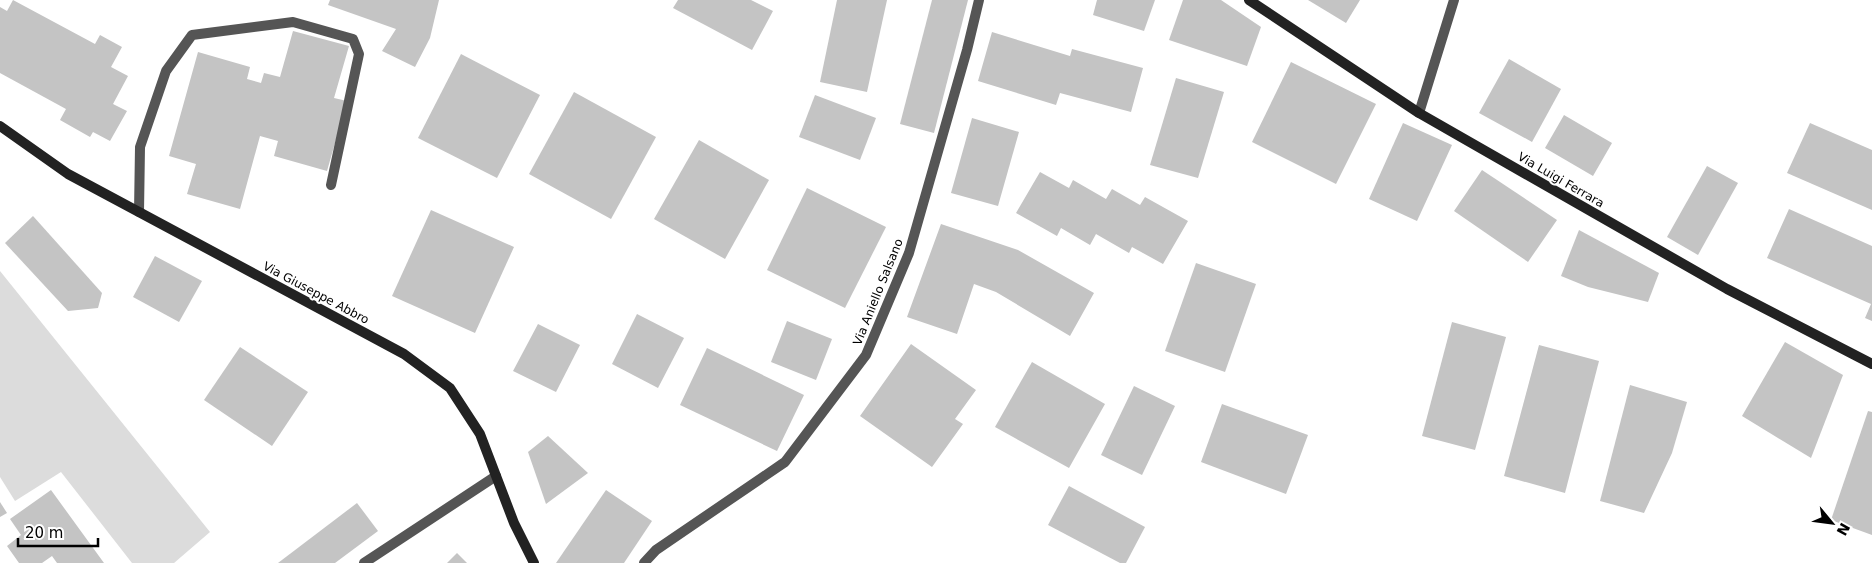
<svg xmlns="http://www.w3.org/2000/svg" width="1872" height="563" viewBox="0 0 1872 563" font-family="'DejaVu Sans',sans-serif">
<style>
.green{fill:#dcdcdc}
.building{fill:#c4c4c4}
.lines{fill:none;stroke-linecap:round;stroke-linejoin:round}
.street{stroke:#555;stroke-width:10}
.secondary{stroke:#222;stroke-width:10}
.labels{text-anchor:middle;stroke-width:4;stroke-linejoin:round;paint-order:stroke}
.street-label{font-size:12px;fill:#000;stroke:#fff}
</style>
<rect width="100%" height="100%" fill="#fff"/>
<polygon class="green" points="0,271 210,532 174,563 132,563 61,472 15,501 0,477"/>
<g class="building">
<polygon points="13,0 95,44 100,35 122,47 111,67 128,76 113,104 127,111 110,141 93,132 90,137 60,120 66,109 0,73 0,7 7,11"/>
<polygon points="330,0 439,0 430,38 415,67 382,51 396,29 328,5"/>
<polygon points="678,0 751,0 773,11 752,50 673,8"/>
<polygon points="837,0 887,0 867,92 820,82"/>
<polygon points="932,0 968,0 934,133 900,124"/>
<polygon points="1097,0 1155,0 1144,31 1093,15"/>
<polygon points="1183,0 1221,0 1261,27 1247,66 1169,40"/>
<polygon points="1308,0 1360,0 1346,23"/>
<polygon points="293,31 349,46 334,98 347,101 327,171 274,156 278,141 260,136 240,209 187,194 196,164 169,156 198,52 250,67 247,79 261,83 264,73 280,77"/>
<polygon points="992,32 1070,56 1072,49 1143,68 1131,112 1060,93 1056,105 978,81"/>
<polygon points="461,54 540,95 497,178 418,138"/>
<polygon points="1509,59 1561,89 1532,142 1479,113"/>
<polygon points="1291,62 1376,104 1336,184 1252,142"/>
<polygon points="1176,78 1224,92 1198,178 1150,165"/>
<polygon points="574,92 656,137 611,219 529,174"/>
<polygon points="815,95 876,118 860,160 799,137"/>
<polygon points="1564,115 1612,143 1593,176 1545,148"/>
<polygon points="972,118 1019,132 998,206 951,193"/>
<polygon points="1403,123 1452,145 1417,221 1369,199"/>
<polygon points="1810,123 1872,150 1872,210 1787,173"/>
<polygon points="699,140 769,180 725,259 654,219"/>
<polygon points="1707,166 1738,183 1698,255 1667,237"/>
<polygon points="1482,170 1557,220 1528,262 1454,211"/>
<polygon points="1040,172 1069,188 1073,180 1106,199 1112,189 1140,205 1145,197 1188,221 1163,264 1132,247 1129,253 1096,234 1090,245 1061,228 1057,236 1016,213"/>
<polygon points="807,188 886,227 845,308 767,270"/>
<polygon points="1789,209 1872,246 1872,321 1865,318 1871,304 1767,258"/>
<polygon points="431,210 514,247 475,333 392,296"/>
<polygon points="33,216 102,293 98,308 68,311 5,243"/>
<polygon points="941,224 1018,250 1094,293 1070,336 996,292 974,284 957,334 907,317"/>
<polygon points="1579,230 1659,273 1648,302 1588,287 1561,276"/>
<polygon points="155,256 202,281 179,322 133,297"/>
<polygon points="1196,263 1256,284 1225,372 1165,351"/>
<polygon points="637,314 684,338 658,388 612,364"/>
<polygon points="787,321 832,339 816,380 771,362"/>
<polygon points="1452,322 1506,337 1475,450 1422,436"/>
<polygon points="538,324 580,345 556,392 513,371"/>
<polygon points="1785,342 1843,375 1811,458 1742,416"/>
<polygon points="911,344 976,390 955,419 963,424 932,467 860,416"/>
<polygon points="1539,345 1599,361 1565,493 1504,476"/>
<polygon points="240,347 308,392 272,446 204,400"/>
<polygon points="707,348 804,395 777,451 680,405"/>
<polygon points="1032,362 1105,404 1069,468 995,427"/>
<polygon points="1630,385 1687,402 1672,453 1644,513 1600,501"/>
<polygon points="1134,386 1175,406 1142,475 1101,455"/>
<polygon points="1222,404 1308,435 1286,494 1201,462"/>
<polygon points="1868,411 1872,412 1872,535 1831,520"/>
<polygon points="548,436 588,473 546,504 528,452"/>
<polygon points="1069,486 1145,527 1126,563 1120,563 1048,525"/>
<polygon points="51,490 104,563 57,563 52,556 42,563 19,563 7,546 21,535 10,519"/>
<polygon points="606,490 652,521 624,563 556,563"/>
<polygon points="0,502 7,513 0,517"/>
<polygon points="357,503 378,531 335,563 278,563"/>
<polygon points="457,553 467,563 447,563"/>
</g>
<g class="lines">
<g class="street">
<polyline points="1419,113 1454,0"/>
<polyline points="139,212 140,147 166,71 192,35 293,22 353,39 359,54 331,185"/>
<polyline points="364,563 496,476"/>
<polyline points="644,563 656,550 785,462 866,355 909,253 967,50 979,0"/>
</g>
<g class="secondary">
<polyline points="1249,0 1419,113 1727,289 1872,364"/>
<polyline points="0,126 68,174 404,354 450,388 480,434 514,523 534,563"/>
</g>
</g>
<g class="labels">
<g class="street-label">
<text transform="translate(1561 180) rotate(30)" y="4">Via Luigi Ferrara</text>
<text transform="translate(878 292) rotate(-68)" y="4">Via Aniello Salsano</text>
<text transform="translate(316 293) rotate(28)" y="4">Via Giuseppe Abbro</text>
</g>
</g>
<g transform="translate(1832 523) rotate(119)" stroke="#ffffff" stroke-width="4" paint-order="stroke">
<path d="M0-4L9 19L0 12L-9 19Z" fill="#000000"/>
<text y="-8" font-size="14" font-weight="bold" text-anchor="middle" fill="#000000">N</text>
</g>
<path d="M18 538v8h80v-8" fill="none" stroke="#000000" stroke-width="2.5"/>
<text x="25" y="538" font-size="15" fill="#000000" stroke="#ffffff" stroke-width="4" paint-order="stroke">20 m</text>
</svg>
